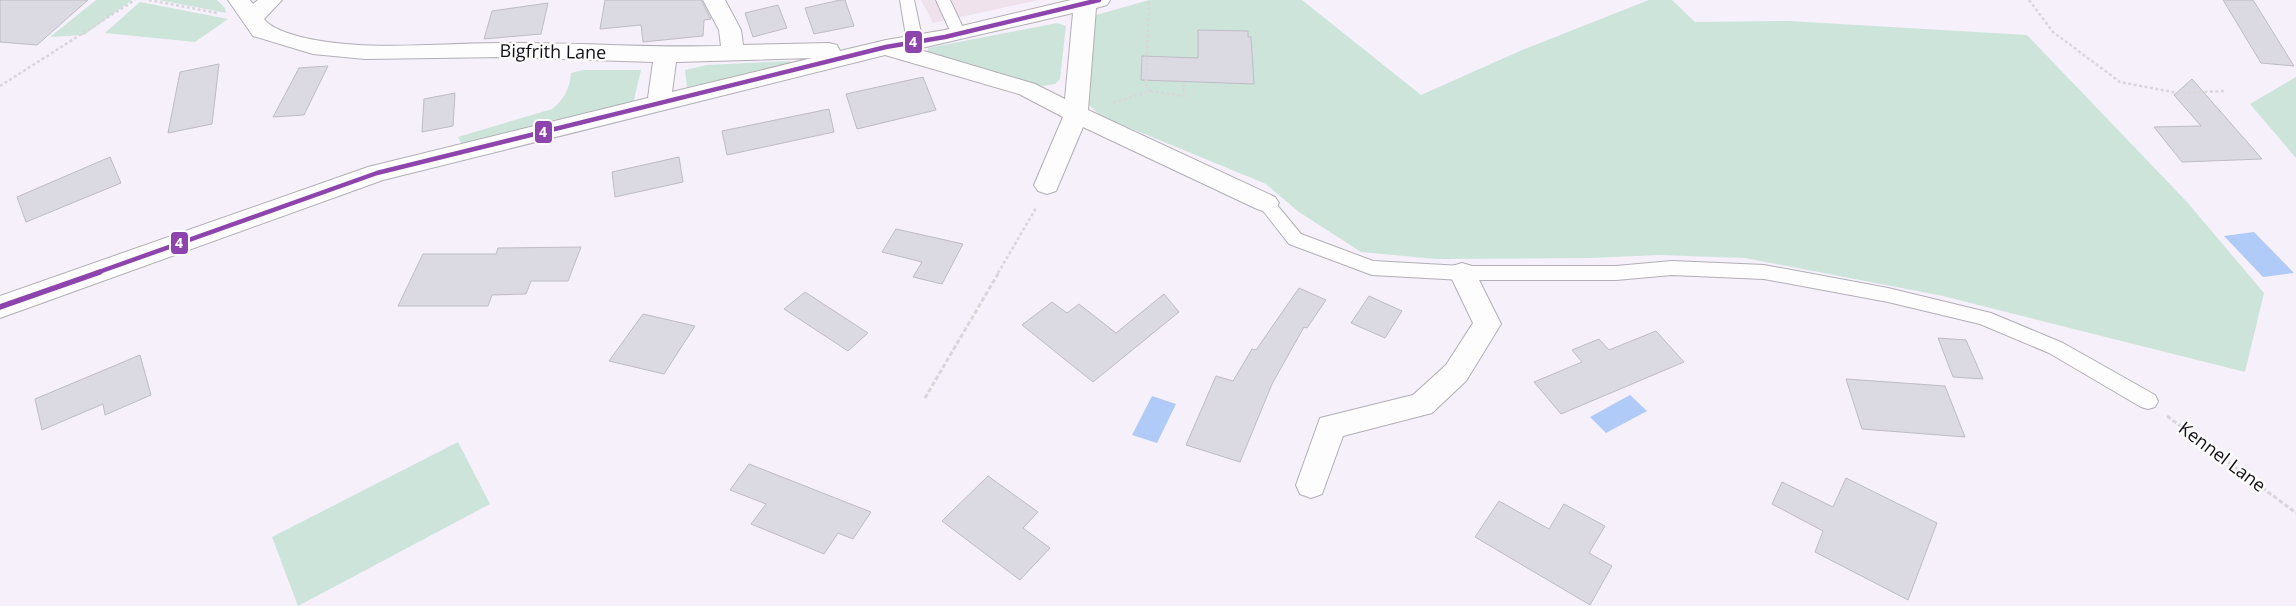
<svg xmlns="http://www.w3.org/2000/svg" width="2296" height="606" viewBox="0 0 2296 606" font-family="'Open Sans',sans-serif">
<style>
.commercial{fill:#f0e2ed}
.green{fill:#cde4db}
.water{fill:#b1cbf8}
.building{fill:#dbd9e2;stroke:#bfbcc5}
.lines{fill:none;stroke-linecap:round;stroke-linejoin:round}
.lane-casing{stroke:#b2aeb5;stroke-width:2}
.street-casing{stroke:#b2aeb5;stroke-width:2}
.path-far1{stroke:#d9d7db;stroke-width:2.5;stroke-dasharray:3 2.5;stroke-linecap:butt}
.path{stroke:#d9d7db;stroke-width:3;stroke-dasharray:4.5 2.5;stroke-linecap:butt}
.lane{fill:#fefdfe;fill-rule:evenodd}
.street{fill:#fefdfe;fill-rule:evenodd}
.bus-1-far1-casing{stroke:#fcfcfc;stroke-width:8}
.bus-1-casing{stroke:#fcfcfc;stroke-width:9}
.bus-1-far1{stroke:#8e44ad;stroke-width:4.5}
.bus-1{stroke:#8e44ad;stroke-width:5.5}
.labels{text-anchor:middle;stroke-width:5;stroke-linejoin:round;paint-order:stroke}
.street-label{font-size:18px;fill:#120f16;stroke:#fcfcfc}
.line-badge{stroke:#fcfcfc;stroke-width:2}
.badge-label{font-size:14px;text-anchor:middle;font-weight:bold;fill:#fff}
</style>
<rect width="100%" height="100%" fill="#f5f0fa"/>
<polygon class="commercial" points="921,0 1039,0 933,23"/>
<g class="green">
<polygon points="96,0 132,0 84,35 50,37"/>
<polygon points="159,0 217,0 225,8 226,13"/>
<polygon points="1149,0 1302,0 1421,95 1522,50 1649,0 1672,0 1695,22 1789,21 2027,35 2187,202 2264,293 2245,372 1943,296 1745,258 1660,255 1590,258 1436,259 1361,252 1299,212 1266,184 1101,116 1083,100 1093,16"/>
<polygon points="140,2 228,19 195,42 105,33"/>
<polygon points="1057,23 1066,26 1060,79 1055,84 1043,86 927,54 928,48"/>
<polygon points="790,61 792,65 687,87 685,70 707,65"/>
<path d="M 583,70 L 641,70 L 633,104 L 462,145 L 458,137 L 552,109 C 564,100 570,88 571,73 Z"/>
<polygon points="2296,77 2296,158 2250,104"/>
<polygon points="458,442 490,504 298,606 272,537"/>
</g>
<g class="water">
<polygon points="2254,232 2294,273 2263,277 2224,236"/>
<polygon points="1630,395 1647,411 1606,433 1590,417"/>
<polygon points="1152,396 1176,404 1157,443 1132,435"/>
</g>
<g class="building">
<polygon points="0,0 88,0 37,45 0,42"/>
<polygon points="605,0 701,0 711,19 704,20 703,36 643,42 641,25 600,29"/>
<polygon points="840,0 845,0 854,26 814,34 805,8"/>
<polygon points="2223,0 2253,0 2294,66 2261,63"/>
<polygon points="548,3 541,34 484,39 492,11"/>
<polygon points="778,5 787,28 753,37 745,13"/>
<polygon points="1198,30 1248,31 1248,37 1251,37 1254,84 1141,80 1142,56 1198,58"/>
<polygon points="219,64 212,124 168,133 180,72"/>
<polygon points="328,66 304,115 273,117 299,68"/>
<polygon points="923,77 936,110 857,129 846,94"/>
<polygon points="2192,79 2262,159 2182,162 2154,127 2201,126 2174,95"/>
<polygon points="455,93 453,126 422,132 424,99"/>
<polygon points="829,109 834,132 727,155 722,131"/>
<polygon points="110,157 121,183 26,222 17,197"/>
<polygon points="679,157 683,182 615,197 612,172"/>
<polygon points="896,229 963,244 942,284 913,277 922,262 882,252"/>
<polygon points="581,247 568,281 531,281 526,294 492,295 488,306 398,306 423,254 496,254 498,248"/>
<polygon points="1299,288 1326,300 1307,328 1304,327 1272,384 1240,462 1186,445 1216,376 1233,381 1252,349 1256,350"/>
<polygon points="805,292 868,333 848,351 784,309"/>
<polygon points="1164,294 1179,312 1093,382 1022,325 1052,302 1067,313 1079,304 1116,333"/>
<polygon points="1369,296 1402,311 1385,338 1351,323"/>
<polygon points="643,314 695,326 664,374 609,361"/>
<polygon points="1656,331 1684,362 1561,414 1534,382 1582,362 1572,350 1599,339 1609,350"/>
<polygon points="1938,338 1966,340 1983,379 1953,377"/>
<polygon points="140,355 151,395 105,415 103,404 42,430 35,399"/>
<polygon points="1846,379 1945,386 1965,437 1862,429"/>
<polygon points="749,464 871,512 853,539 838,533 824,554 751,524 766,504 730,490"/>
<polygon points="988,476 1038,512 1023,528 1050,548 1020,580 942,521"/>
<polygon points="1846,478 1937,523 1908,600 1815,552 1823,531 1772,504 1782,482 1833,507"/>
<polygon points="1499,501 1549,529 1564,504 1605,526 1589,553 1612,566 1590,605 1475,537"/>
</g>
<g class="lines">
<g class="lane-casing">
<g id="lane">
<polygon points="900,0 914,0 923,42 920,45 915,47 907,42"/>
<polygon points="936,0 950,0 966,34 963,37 953,37"/>
<polygon points="1266,197 1272,199 1301,234 1373,261 1462,266 1616,266 1672,261 1764,265 1888,288 1991,313 2063,343 2155,395 2158,401 2155,407 2148,409 2141,407 2049,353 1980,324 1888,302 1764,279 1672,275 1616,280 1462,280 1372,275 1289,244 1257,203 1260,199"/>
</g>
</g>
<g class="street-casing">
<g id="street">
<path d="M 228,0 L 250,0 L 253,4 L 258,0 L 282,0 L 264,19 C 273,31 300,37 315,40 C 375,51 440,43 501,43 C 574,42 647,48 721,46 L 719,30 L 703,0 L 725,0 L 741,30 L 743,45 L 829,43 L 837,45 L 840,51 L 886,40 L 945,30 L 1071,0 L 1110,0 L 1107,5 L 1096,8 L 1088,110 L 1275,197 L 1279,203 L 1275,209 L 1266,212 L 1257,209 L 1083,127 L 1056,191 L 1047,194 L 1038,191 L 1034,185 L 1063,117 L 1019,94 L 885,55 L 383,180 L 0,318 L 0,296 L 368,167 L 648,98 L 653,62 L 503,57 L 365,59 L 313,54 L 253,36 ZM 1073,13 L 1065,99 L 1035,84 L 917,49 ZM 812,58 L 672,92 L 676,62 Z"/>
<polygon points="1462,263 1472,266 1501,324 1466,381 1432,413 1343,436 1322,494 1311,498 1300,494 1296,485 1320,418 1413,395 1446,365 1473,323 1449,273 1452,266"/>
</g>
</g>
<g class="path-far1">
<polyline points="149,0 217,13"/>
<polyline points="2029,0 2053,32 2120,82 2178,93 2225,91"/>
<polyline points="0,86 135,0"/>
<polyline points="1150,91 1184,96 1184,82"/>
<polyline points="1113,103 1150,91 1146,85 1149,0"/>
<polyline points="998,273 1036,208"/>
</g>
<g class="path">
<polyline points="925,398 999,272"/>
<polyline points="2167,416 2296,513"/>
</g>
<use href="#lane" class="lane"/>
<use href="#street" class="street"/>
<g class="bus-1-far1-casing">
<polyline id="bus-1-far1" points="96,273 377,173 886,47 945,37 1099,0"/>
</g>
<g class="bus-1-casing">
<polyline id="bus-1" points="0,307 100,272"/>
</g>
<use href="#bus-1-far1" class="bus-1-far1"/>
<use href="#bus-1" class="bus-1"/>
</g>
<g class="labels">
<g class="street-label">
<text transform="translate(553 52) rotate(1)" y="6">Bigfrith Lane</text>
<text transform="translate(2222 457) rotate(37)" y="6">Kennel Lane</text>
</g>
</g>
<g class="line-badge">
<rect x="904" y="30" width="19" height="24" rx="5" fill="#8e44ad"/>
<rect x="534" y="120" width="19" height="24" rx="5" fill="#8e44ad"/>
<rect x="170" y="231" width="19" height="24" rx="5" fill="#8e44ad"/>
</g>
<g class="badge-label">
<text x="913" y="47">4</text>
<text x="543" y="137">4</text>
<text x="179" y="248">4</text>
</g>
</svg>
